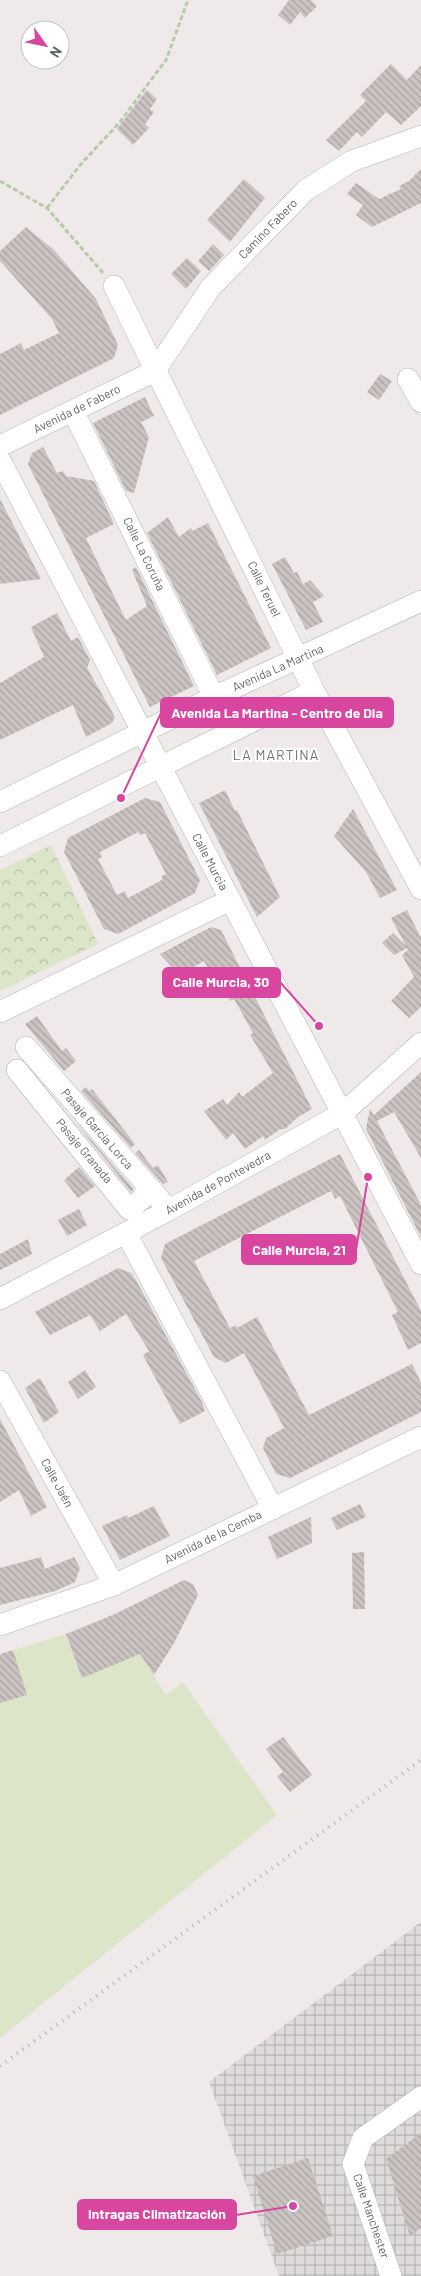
<svg xmlns="http://www.w3.org/2000/svg" width="421" height="2276" viewBox="0 0 421 2276" font-family="Barlow,sans-serif">
<style>
.industrial{fill:url(#industrial-grid)}
.grass{fill:#dce5c8}
.park{fill:url(#park-crowns)}
.building{fill:url(#building-back-hatch);fill-rule:evenodd}
.lines{fill:none;stroke-linecap:round;stroke-linejoin:round}
.minor-casing{stroke:#b1b6b6;stroke-width:22}
.path{stroke:#b6cca7;stroke-width:3;stroke-dasharray:5 2.5;stroke-linecap:butt}
.minor{stroke:#fff;stroke-width:21}
.rail{stroke:#b2b3b3;stroke-width:4;stroke-dasharray:1 6;stroke-linecap:butt}
.labels{text-anchor:middle;stroke-width:4.5;stroke-linejoin:round;paint-order:stroke}
.street-label{font-size:12px;fill:#606766;stroke:#fff}
.neighbourhood-label{font-size:14px;letter-spacing:1px;fill:#6c7473;stroke:#fff}
.leader{fill:none;stroke:#d946a0;stroke-width:2}
.callout-dot{fill:#d946a0;stroke:#fff;stroke-width:2}
.callout{fill:#d946a0;stroke:#d946a0;stroke-width:2}
.callout-label{font-size:14px;text-anchor:middle;font-weight:bold;fill:#fff}
</style>
<defs>
<pattern id="industrial-grid" width="8" height="8" patternUnits="userSpaceOnUse" patternTransform="scale(1.25)"><rect width="8" height="8" fill="#dfdbdb"/><path d="M0 4h8M4 0v8" fill="none" stroke="#b8b5b5"/></pattern>
<pattern id="park-crowns" width="20" height="18" patternUnits="userSpaceOnUse" patternTransform="scale(1.25)"><rect width="20" height="18" fill="#dce5c8"/><path d="M2 6a3 3 0 1 1 6 0M12 15a3 3 0 1 1 6 0" fill="none" stroke="#b6bda6"/></pattern>
<pattern id="building-back-hatch" width="6" height="6" patternUnits="userSpaceOnUse" patternTransform="scale(1.25)"><rect width="6" height="6" fill="#cac3c2"/><path d="M-1 5l2 2M0 0l6 6M5-1l2 2" fill="none" stroke="#a7a2a1"/></pattern>
</defs>
<rect width="100%" height="100%" fill="#f0e9e9"/>
<polygon class="industrial" points="421,1922 421,2276 279,2276 209,2082"/>
<polygon class="grass" points="66,1634 82,1677 133,1657 137,1649 166,1695 183,1682 277,1815 0,2038 0,1703 26,1695 13,1650"/>
<polygon class="park" points="51,845 98,944 0,991 0,870"/>
<g class="building">
<polygon points="289,0 311,0 317,6 305,18 300,12 290,25 278,15"/>
<polygon points="391,64 407,80 421,65 421,106 401,125 386,112 362,137 357,132 339,151 326,140 366,101 360,95"/>
<polygon points="147,90 157,99 150,109 154,112 145,124 149,128 133,145 117,129"/>
<polygon points="421,169 421,203 372,227 356,215 363,205 347,194 356,183 379,199 401,189 399,186 409,181"/>
<polygon points="244,179 265,198 230,242 207,220"/>
<polygon points="26,227 54,250 96,299 118,345 114,358 0,415 0,354 21,343 24,350 59,333 52,319 0,261 0,251"/>
<polygon points="213,244 224,255 209,271 198,261"/>
<polygon points="187,258 201,271 186,289 171,274"/>
<polygon points="380,374 392,381 379,400 367,392"/>
<polygon points="145,397 154,416 141,422 149,437 134,493 126,491 93,423"/>
<polygon points="43,447 57,473 63,471 66,476 94,481 114,524 86,538 111,590 126,620 147,606 132,570 136,567 194,686 150,707 28,464 32,453"/>
<polygon points="0,499 17,532 41,579 0,584"/>
<polygon points="168,517 179,537 191,528 192,531 208,523 271,648 217,675 147,533"/>
<polygon points="285,557 294,573 297,572 303,584 310,580 324,596 313,602 323,622 306,630 272,564"/>
<polygon points="57,613 71,641 78,637 90,660 87,668 115,717 112,723 86,737 73,705 0,740 0,683 44,657 31,627"/>
<polygon points="225,790 235,811 237,810 280,897 257,917 199,803"/>
<path d="M 145,798 L 160,802 L 200,880 L 195,893 L 118,934 L 104,929 L 64,852 L 68,838 ZM 138,832 L 140,835 L 145,833 L 166,874 L 162,876 L 162,880 L 128,898 L 125,891 L 117,895 L 98,859 L 102,857 L 100,852 Z"/>
<polygon points="353,809 397,890 380,898 366,872 334,836"/>
<polygon points="407,910 421,938 421,1007 409,1018 391,1001 414,977 402,955 408,950 407,948 394,955 382,943 393,933 406,946 391,918"/>
<polygon points="211,927 221,930 312,1109 298,1117 285,1129 280,1129 265,1140 263,1136 245,1149 233,1133 226,1140 204,1111 223,1099 227,1105 239,1092 242,1097 273,1073 250,1035 253,1033 234,999 230,1001 225,993 222,995 204,961 179,975 160,954"/>
<polygon points="37,1016 62,1051 66,1048 76,1061 64,1071 25,1024"/>
<polygon points="421,1072 421,1158 394,1112 377,1121 421,1205 421,1237 366,1129 370,1109 374,1115"/>
<polygon points="86,1087 89,1091 92,1089 128,1135 135,1144 131,1148 81,1091"/>
<polygon points="73,1119 133,1188 133,1190 131,1192"/>
<polygon points="139,1150 153,1168 158,1165 168,1182 163,1184 135,1153"/>
<polygon points="340,1154 421,1311 421,1343 408,1350 392,1315 398,1312 340,1196 335,1199 331,1191 194,1261 230,1328 236,1325 237,1328 257,1317 309,1415 412,1364 421,1383 421,1412 290,1478 276,1474 263,1448 266,1438 284,1428 244,1353 226,1363 214,1357 161,1258 165,1244"/>
<polygon points="79,1167 95,1186 78,1198 64,1180"/>
<polygon points="79,1209 87,1225 67,1236 58,1220"/>
<polygon points="28,1239 32,1254 0,1270 0,1254"/>
<polygon points="118,1268 131,1273 137,1282 202,1402 205,1411 180,1424 143,1355 149,1351 126,1314 100,1331 90,1315 50,1335 35,1312"/>
<polygon points="85,1370 96,1387 78,1399 68,1382"/>
<polygon points="40,1378 59,1412 44,1423 25,1388"/>
<polygon points="0,1419 47,1507 31,1516 19,1490 0,1502"/>
<polygon points="360,1504 366,1517 337,1530 331,1518"/>
<polygon points="154,1506 170,1536 120,1560 102,1526 127,1515 128,1518"/>
<polygon points="311,1517 312,1543 277,1559 268,1537"/>
<polygon points="364,1552 365,1609 353,1609 352,1553"/>
<polygon points="41,1557 45,1569 74,1557 80,1568 75,1582 55,1591 0,1605 0,1568"/>
<polygon points="184,1580 193,1584 198,1595 174,1643 154,1675 140,1654 82,1678 66,1634 115,1614"/>
<polygon points="13,1650 27,1695 0,1703 0,1654"/>
<polygon points="283,1737 312,1775 290,1792 277,1776 283,1772 266,1749"/>
<polygon points="421,2133 421,2228 410,2236 386,2159"/>
<polygon points="308,2158 333,2236 277,2254 253,2176"/>
</g>
<g class="lines">
<g class="minor-casing">
<g id="minor">
<polyline points="114,286 314,691 421,889"/>
<polyline points="408,379 421,402"/>
<polyline points="73,411 214,697"/>
<polyline points="0,446 155,371 211,287 306,190 352,161 421,136"/>
<path d="M 0,460 C 138,729 283,995 421,1264"/>
<polyline points="0,802 214,697 421,601"/>
<polyline points="0,846 314,691"/>
<polyline points="0,1012 230,900"/>
<polyline points="26,1047 169,1210"/>
<polyline points="17,1070 129,1209 143,1198 148,1186"/>
<polyline points="126,1233 273,1509"/>
<polyline points="0,1299 169,1210 343,1113 421,1043"/>
<polyline points="0,1381 114,1585"/>
<polyline points="0,1625 114,1585 421,1437"/>
<polyline points="391,2276 353,2164 363,2138 421,2097"/>
</g>
</g>
<g class="path">
<polyline points="0,181 47,208 103,273"/>
<polyline points="47,208 81,164 120,122 166,60 188,0"/>
</g>
<use href="#minor" class="minor"/>
<polyline class="rail" points="0,2066 421,1760"/>
</g>
<g class="labels">
<g class="street-label">
<text transform="translate(268 229) rotate(-46)" y="4">Camino Fabero</text>
<text transform="translate(77 409) rotate(-26)" y="4">Avenida de Fabero</text>
<text transform="translate(144 554) rotate(64)" y="4">Calle La Coruña</text>
<text transform="translate(264 589) rotate(64)" y="4">Calle Teruel</text>
<text transform="translate(278 668) rotate(-24)" y="4">Avenida La Martina</text>
<text transform="translate(210 862) rotate(62)" y="4">Calle Murcia</text>
<text transform="translate(97 1129) rotate(49)" y="4">Pasaje García Lorca</text>
<text transform="translate(84 1151) rotate(50)" y="4">Pasaje Granada</text>
<text transform="translate(218 1183) rotate(-29)" y="4">Avenida de Pontevedra</text>
<text transform="translate(57 1483) rotate(61)" y="4">Calle Jaén</text>
<text transform="translate(213 1537) rotate(-26)" y="4">Avenida de la Cemba</text>
<text transform="translate(371 2216) rotate(71)" y="4">Calle Manchester</text>
</g>
<g class="neighbourhood-label">
<text x="276" y="760">LA MARTINA</text>
</g>
</g>
<path class="leader" d="M121 798L161 713M319 1026L280 982M368 1177L356 1250M293 2206L236 2215"/>
<g class="callout-dot">
<circle cx="121" cy="798" r="5"/>
<circle cx="319" cy="1026" r="5"/>
<circle cx="368" cy="1177" r="5"/>
<circle cx="293" cy="2206" r="5"/>
</g>
<g class="callout">
<rect x="161" y="698" width="232" height="29" rx="5"/>
<rect x="163" y="968" width="117" height="29" rx="5"/>
<rect x="242" y="1235" width="114" height="29" rx="5"/>
<rect x="78" y="2200" width="158" height="29" rx="5"/>
</g>
<g class="callout-label">
<text x="277" y="718">Avenida La Martina - Centro de Dia</text>
<text x="221" y="987">Calle Murcia, 30</text>
<text x="299" y="1255">Calle Murcia, 21</text>
<text x="157" y="2219">Intragas Climatización</text>
</g>
<g transform="translate(45 45) rotate(123)"><circle r="24" fill="#ffffff" stroke="#bfc2c2"/>
<path d="M0-4L9 19L0 12L-9 19Z" fill="#d946a0"/>
<text y="-8" font-size="14" font-weight="bold" text-anchor="middle" fill="#606766">N</text>
</g>
</svg>
